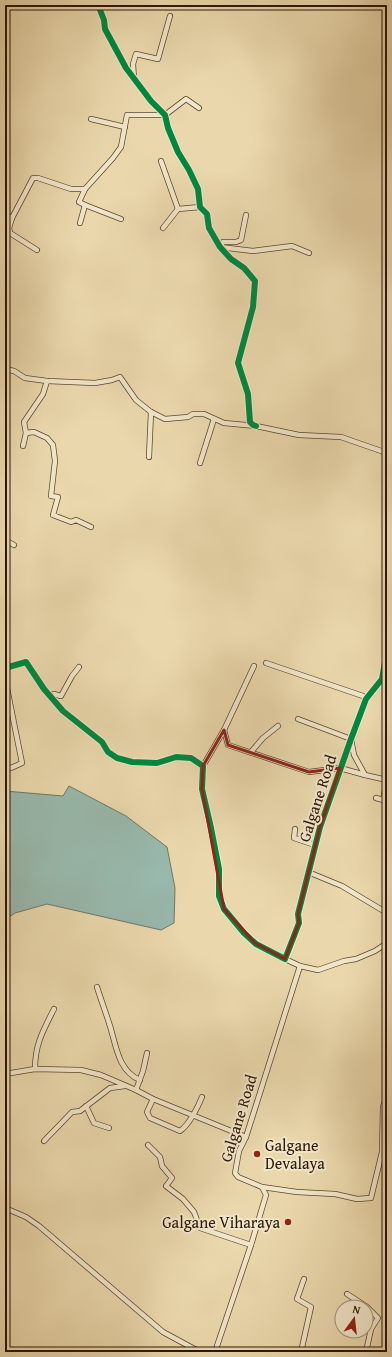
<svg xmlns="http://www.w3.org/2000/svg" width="392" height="1357" viewBox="0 0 392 1357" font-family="'Gentium Book Plus',serif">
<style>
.water{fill:#98b9ad;stroke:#6c7869}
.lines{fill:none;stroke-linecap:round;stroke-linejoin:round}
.street-casing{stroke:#5b472e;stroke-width:6}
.street{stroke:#f1e6c9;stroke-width:4.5}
.cycleway-casing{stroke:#f1e6c9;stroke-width:8}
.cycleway{stroke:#00873e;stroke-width:6}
.marked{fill:none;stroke:#8f2418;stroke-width:3;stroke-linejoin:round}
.poi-dot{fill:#8f2418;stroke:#f1e6c9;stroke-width:1.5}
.labels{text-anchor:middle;stroke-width:4;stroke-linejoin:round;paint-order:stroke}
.street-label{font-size:16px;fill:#2b1704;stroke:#f1e6c9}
.poi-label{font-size:16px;fill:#2b1704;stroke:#f1e6c9;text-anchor:start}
</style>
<rect width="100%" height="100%" fill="#ead8ac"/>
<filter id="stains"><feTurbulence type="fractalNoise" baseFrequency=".005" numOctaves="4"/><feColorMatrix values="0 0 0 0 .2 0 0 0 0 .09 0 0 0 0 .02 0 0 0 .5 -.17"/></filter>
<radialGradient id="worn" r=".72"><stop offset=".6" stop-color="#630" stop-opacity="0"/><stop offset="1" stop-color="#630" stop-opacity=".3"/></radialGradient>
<polygon class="water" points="69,786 126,816 167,847 175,888 174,923 161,930 47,904 15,913 5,920 5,791 63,796"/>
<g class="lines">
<g class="street-casing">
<g id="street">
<polyline points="98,5 104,20 105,29 126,68 151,101 165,115 168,128 178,152 189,170 198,189 200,207 207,214 209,228 220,247 231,259 244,268 255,281 253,307 238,363 248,394 250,422 253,425 256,426"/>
<polyline points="134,79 133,64 136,54 158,59 170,16"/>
<polyline points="91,119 125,127"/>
<polyline points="161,161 178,209"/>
<polyline points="85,205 121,219"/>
<polyline points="246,215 241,240 236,242 223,242 220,247 253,251 292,246 309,253"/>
<polyline points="5,216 12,218 33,178 38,178 71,189 85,189 113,158 121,147 127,115 165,115 186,99 199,108"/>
<polyline points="12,218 9,228 10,233 37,250"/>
<polyline points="80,223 85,205 79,202 85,189"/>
<polyline points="163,228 178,209 200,207"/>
<polyline points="5,369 14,371 25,378 47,381 95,383 112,380 120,377 136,400 151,412 165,419 188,417 193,414 204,414 224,423 256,426 299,435 341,437 387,453"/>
<polyline points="26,433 34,432 47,438 53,445 55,461 51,496 58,497 53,515 71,522 76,520 91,527"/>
<polyline points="23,446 26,433 24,422 43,394 47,381"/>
<polyline points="149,457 151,412"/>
<polyline points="200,463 214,419"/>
<polyline points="5,540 14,545"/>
<polyline points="266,663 363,696 366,699"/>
<polyline points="254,666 224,730 228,745 309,772 340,768 365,775"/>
<polyline points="5,668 26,662 44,689 63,711 102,742 108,752 117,758 132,762 157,763 176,757 191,758 203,766 202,789 211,828 219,869 219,896 224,909 244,933 256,944 285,959 299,923 298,914 320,827 351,739 366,699 382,679 387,650"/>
<polyline points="5,678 22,763 11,768 5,766"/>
<polyline points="50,696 54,694 61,696 72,676 79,667"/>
<polyline points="298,719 351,739 354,755 365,775 387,780"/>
<polyline points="251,752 263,738 278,726"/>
<polyline points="203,766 224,730"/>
<polyline points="376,798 387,801"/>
<polyline points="383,800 387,780"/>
<polyline points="295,829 294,838 315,845"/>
<polyline points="308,872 342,886 387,913"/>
<polyline points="283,958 300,966 318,970 344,961 356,959 375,951 387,943"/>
<path d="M 97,987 C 101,1000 106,1013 110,1026 C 116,1045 118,1071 140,1080"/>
<path d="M 35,1069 C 35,1044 43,1031 54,1009"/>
<polyline points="5,1074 35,1069 81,1070 101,1075 136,1090 153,1099 246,1137"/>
<polyline points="136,1090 143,1071 147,1053"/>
<path d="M 153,1099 L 147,1112 L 150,1118 L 180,1131 C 189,1125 198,1107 202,1097"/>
<polyline points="86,1106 94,1123 109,1128"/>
<polyline points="44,1141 72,1112 80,1111 110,1088 125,1086"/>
<polyline points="148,1145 160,1157 162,1166 172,1178 166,1186 183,1199 194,1212 200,1228 251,1245"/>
<polyline points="262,1187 297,1192 335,1194 357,1199 371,1198 382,1152 383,1107 387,1096"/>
<polyline points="5,1208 26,1217 39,1226 163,1332 200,1352"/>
<polyline points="347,1294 367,1307 378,1318 371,1329 366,1352"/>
<polyline points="215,1352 251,1245 266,1195 262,1187 238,1177 235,1173 239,1151 246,1137 300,966"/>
<polyline points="301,1352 311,1307 297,1299 304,1279"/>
</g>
</g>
<use href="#street" class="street"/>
<g class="cycleway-casing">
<g id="cycleway">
<polyline points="98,5 104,20 105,29 126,68 151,101 165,115 168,128 178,152 189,170 198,189 200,207 207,214 209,228 220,247 231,259 244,268 255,281 253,307 238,363 248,394 250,422 253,425 256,426"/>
<polyline points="5,668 26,662 44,689 63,711 102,742 108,752 117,758 132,762 157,763 176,757 191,758 203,766 202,789 211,828 219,869 219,896 224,909 244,933 256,944 285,959 299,923 298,914 320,827 351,739 366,699 382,679 387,650"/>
</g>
</g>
<use href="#cycleway" class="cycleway"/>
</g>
<path class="marked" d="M 224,730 L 228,745 L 309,772 L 340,768 L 320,827 L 298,914 L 299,923 L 285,959 L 255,943 L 224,909 L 202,789 L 203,766 Z"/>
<g class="poi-dot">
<circle cx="257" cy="1154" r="4"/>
<circle cx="288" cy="1222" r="4"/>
</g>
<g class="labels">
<g class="street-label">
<text transform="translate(317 798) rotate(-72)" y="6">Galgane Road</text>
<text transform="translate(238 1118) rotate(-73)" y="6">Galgane Road</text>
</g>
<g class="poi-label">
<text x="265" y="1151">Galgane<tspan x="265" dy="18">Devalaya</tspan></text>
<text x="280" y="1228" text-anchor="end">Galgane Viharaya</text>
</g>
</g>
<rect width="392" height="1357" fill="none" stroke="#ead8ac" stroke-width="20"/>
<rect x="6" y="6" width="380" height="1345" fill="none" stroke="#2b1704" stroke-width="2"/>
<rect x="10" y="10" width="372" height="1337" fill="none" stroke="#2b1704"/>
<g transform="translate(354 1319) rotate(15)"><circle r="19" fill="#f1e6c9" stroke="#a2937a"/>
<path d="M0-3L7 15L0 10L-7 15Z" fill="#8f2418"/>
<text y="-6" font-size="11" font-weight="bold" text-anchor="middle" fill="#2b1704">N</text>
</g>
<rect width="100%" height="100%" filter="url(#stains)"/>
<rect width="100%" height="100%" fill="url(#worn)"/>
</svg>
